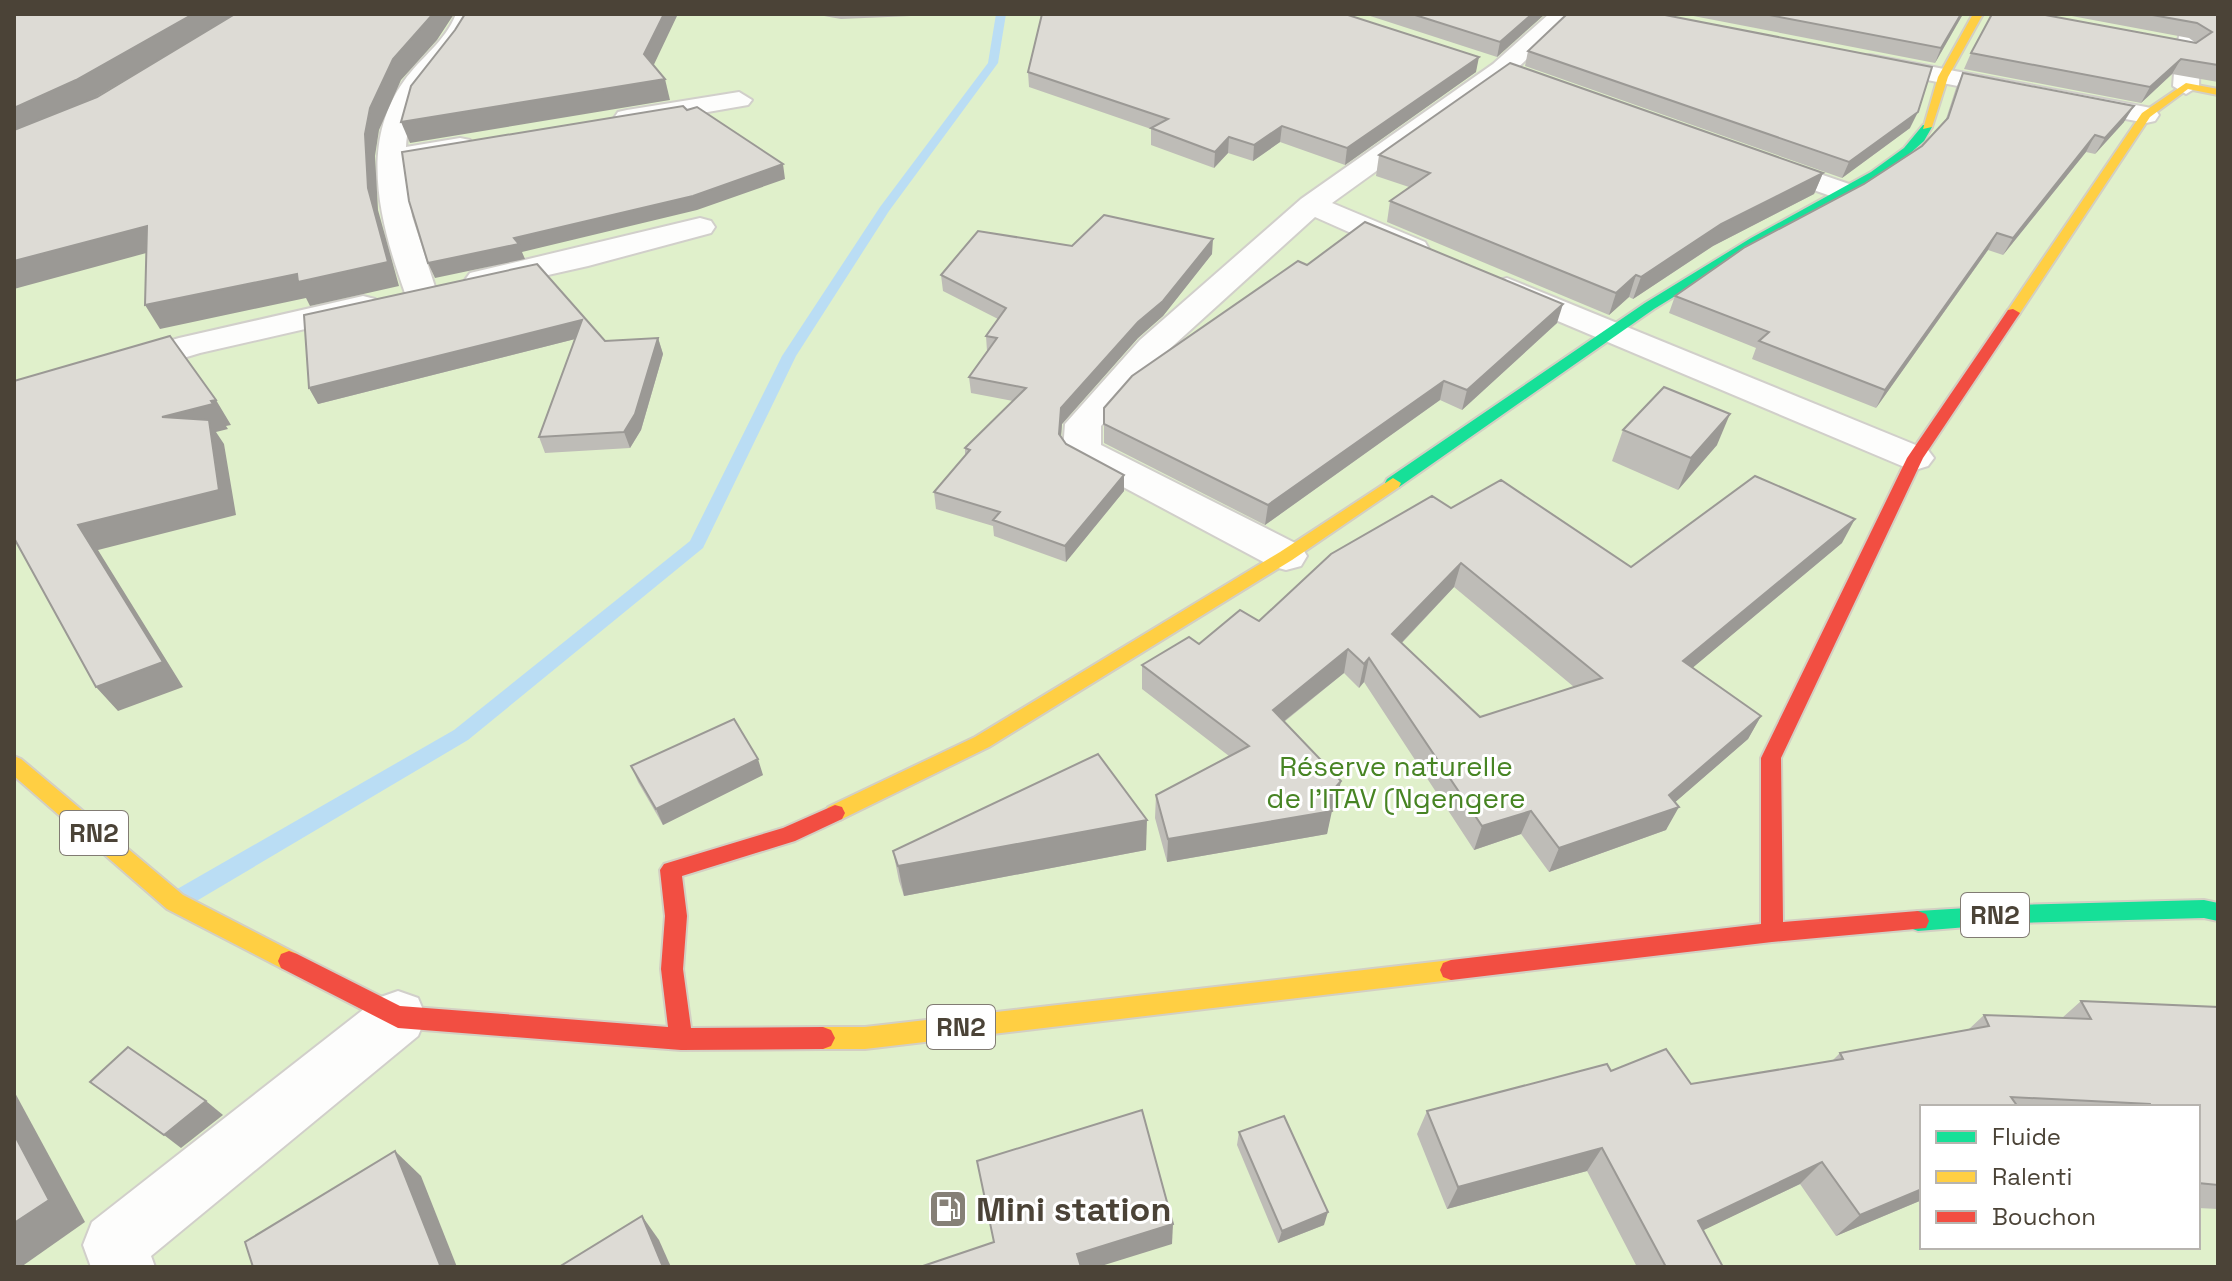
<svg xmlns="http://www.w3.org/2000/svg" width="2232" height="1281" viewBox="0 0 2232 1281" font-family="'Space Grotesk',sans-serif">
<style>
.green{fill:#e0f0cb;fill-rule:evenodd}
.lines{fill:none;stroke-linecap:round;stroke-linejoin:round}
.stream{fill:#baddf4;fill-rule:evenodd}
.street-casing{stroke:#d1cfca;stroke-width:4}
.fast-casing{stroke:#d3cfc3;stroke-width:4}
.slow-casing{stroke:#d3cfc3;stroke-width:4}
.jam-casing{stroke:#d3cfc3;stroke-width:4}
.street{fill:#fdfdfc;fill-rule:evenodd}
.fast{fill:#16e098;fill-rule:evenodd}
.slow{fill:#ffcf43;fill-rule:evenodd}
.jam{fill:#f24e42;fill-rule:evenodd}
.wall{fill:#bebcb7;fill-rule:evenodd}
.shaded-wall{fill:#9b9995}
.building{fill:#dddbd5;stroke:#9b9995;stroke-width:2;fill-rule:evenodd}
.labels{text-anchor:middle;stroke-width:6;stroke-linejoin:round;paint-order:stroke}
.shield{fill:#fff;stroke:#817b73;stroke-width:2}
.shield-label{font-size:26px;font-weight:bold;fill:#4b4337}
.park-label{font-size:28px;fill:#478423;stroke:#fff}
.near-poi-label{font-size:34px;font-weight:bold;fill:#4b4337;stroke:#fff;text-anchor:start}
</style>
<rect width="100%" height="100%" fill="#f3f2ed"/>
<path class="green" d="M 14,14 L 2218,14 L 2218,1267 L 14,1267 ZM 1922,1107 L 2198,1107 L 2198,1247 L 1922,1247 Z"/>
<g class="lines">
<polygon class="stream" points="996,14 1006,14 998,63 889,211 796,356 703,548 468,740 188,906 180,908 172,906 169,899 172,892 454,730 690,541 782,356 880,207 988,63"/>
<g class="street-casing">
<g id="street">
<path d="M 456,14 L 480,14 C 460,68 411,80 406,147 L 460,138 L 470,140 L 474,146 L 470,152 L 405,164 L 412,216 L 437,293 L 432,300 L 421,303 L 410,300 L 405,293 C 381,226 358,144 404,81 C 421,57 445,42 456,14 Z"/>
<polygon points="1549,14 1575,14 1511,74 1332,203 1425,242 1429,249 1425,256 1403,256 1315,217 1164,354 1101,426 1101,445 1301,546 1307,556 1301,566 1286,570 1271,566 1069,458 1063,450 1065,424 1140,340 1301,199 1493,64"/>
<polygon points="2185,14 2209,14 2200,48 2199,86 2186,94 2173,86 2176,48"/>
<polygon points="1870,55 2146,107 2155,109 2159,115 2155,121 2146,123 1861,67 1858,62 1861,57"/>
<polygon points="739,92 752,100 748,105 627,126 618,124 614,118 618,112 627,110"/>
<polygon points="1761,154 1855,186 1859,192 1855,198 1845,201 1751,168 1747,162 1751,156"/>
<polygon points="700,218 711,221 715,227 711,233 588,266 481,290 470,287 465,280 470,273"/>
<polygon points="1507,278 1928,450 1934,458 1928,466 1915,470 1902,466 1496,295 1491,288 1496,281"/>
<polygon points="363,296 375,299 379,306 375,313 200,353 14,409 14,387 179,338"/>
<polygon points="398,991 418,998 426,1017 418,1036 151,1256 155,1267 91,1267 83,1245 92,1222 378,998"/>
</g>
</g>
<g class="fast-casing">
<g id="fast">
<polygon points="1923,125 1932,127 1924,141 1897,165 1760,244 1654,309 1399,487 1387,487 1385,483 1387,479 1645,303 1751,238 1871,172 1904,148"/>
<polygon points="2204,900 2218,903 2218,921 2204,918 2017,923 1918,931 1910,928 1907,921 1910,914 1918,911 2017,905"/>
</g>
</g>
<g class="slow-casing">
<g id="slow">
<polygon points="1973,14 1983,14 1948,77 1932,127 1923,129 1938,77"/>
<polygon points="2186,83 2218,89 2218,95 2188,89 2150,117 2018,316 2008,316 2006,313 2142,113"/>
<polygon points="1393,478 1401,483 1399,487 1292,560 989,747 842,819 835,821 828,819 825,813 828,807 975,737 1280,552"/>
<polygon points="14,756 21,759 183,895 297,954 300,961 297,968 289,971 281,968 167,909 14,776"/>
<polygon points="1451,960 1459,963 1462,970 1459,977 1451,980 865,1049 823,1049 815,1046 811,1038 815,1030 823,1027 865,1027"/>
</g>
</g>
<g class="jam-casing">
<g id="jam">
<polygon points="2013,309 2020,313 1923,458 1781,758 1783,922 1918,911 1926,914 1929,921 1926,928 1772,942 1451,980 1443,977 1440,970 1443,963 1451,960 1761,924 1761,758 1907,458 2008,310"/>
<polygon points="835,805 842,807 845,813 842,819 795,841 682,876 687,916 683,969 691,1028 823,1027 831,1030 835,1038 831,1046 823,1049 681,1050 398,1028 281,968 278,961 281,954 289,951 297,954 400,1006 668,1027 661,969 665,916 660,870 664,864 783,828"/>
</g>
</g>
<use href="#street" class="street"/>
<use href="#fast" class="fast"/>
<use href="#slow" class="slow"/>
<use href="#jam" class="jam"/>
</g>
<g class="wall">
<polygon points="813,14 912,14 911,16 841,19"/>
<polygon points="1364,14 1545,14 1497,57"/>
<polygon points="1683,14 1963,14 1935,63"/>
<polygon points="2061,14 2218,14 2218,82 2172,74 2141,103 1964,69 1971,53 2196,43 2189,38"/>
<polygon points="1528,51 1910,128 1842,178 1525,66"/>
<polygon points="1028,72 1476,72 1345,165 1280,142 1253,161 1228,153 1214,168 1151,145 1151,129 1029,87"/>
<polygon points="1963,73 2124,122 2095,154 2086,152 2003,255 1988,250 1876,408 1752,359 1756,348 1669,313 1675,296 1864,184 1922,146 1945,122 1956,88"/>
<polygon points="1379,155 1823,173 1814,194 1713,246 1633,299 1629,297 1609,315 1387,222 1390,201 1409,187 1376,176"/>
<polygon points="1072,246 1212,254 1163,316 1138,338 1062,424 1061,436 1066,444 1124,491 1066,562 994,536 993,526 936,509 934,492 965,456 965,448 1013,401 971,393 969,377 987,351 986,336 998,319 943,291 941,275"/>
<polygon points="1307,265 1557,323 1462,410 1440,400 1265,525 1104,443 1104,408"/>
<polygon points="304,315 605,341 658,338 663,354 641,430 630,448 545,453 539,437 575,339 318,404 309,388"/>
<polygon points="1623,430 1717,445 1678,490 1612,461"/>
<path d="M 1451,508 L 1631,567 L 1842,543 L 1692,668 L 1761,716 L 1748,739 L 1675,802 L 1666,830 L 1549,872 L 1521,834 L 1474,850 L 1364,682 L 1359,688 L 1344,673 L 1284,722 L 1336,805 L 1331,810 L 1327,834 L 1167,862 L 1155,818 L 1156,795 L 1229,756 L 1142,689 L 1142,665 L 1259,621 ZM 1454,587 L 1574,687 L 1480,717 L 1402,643 Z"/>
<polygon points="631,766 763,775 663,825 638,782"/>
<polygon points="1146,850 904,896 899,881 893,851"/>
<polygon points="2081,1001 2218,1007 2218,1209 2198,1208 2198,1107 1922,1107 1922,1200 1836,1236 1800,1184 1703,1230 1723,1267 1637,1267 1587,1171 1447,1209 1417,1134 1427,1111 1611,1071 1691,1084 1832,1061 1840,1053 1968,1030 1984,1015 2062,1018"/>
<polygon points="1239,1132 1324,1225 1278,1243 1237,1145"/>
</g>
<g class="shaded-wall">
<polygon points="193,14 237,14 89,101 14,136 14,108"/>
<polygon points="433,14 454,14 437,40 401,80 379,130 375,156 378,210 399,286 310,306 306,298 160,329 145,305 365,134 370,108 393,59"/>
<polygon points="664,14 681,14 677,16 649,75 644,54"/>
<polygon points="1532,14 1545,14 1497,57 1500,42"/>
<polygon points="1961,14 1963,14 1935,63 1941,48"/>
<polygon points="1479,57 1476,72 1345,165 1347,148"/>
<polygon points="2181,59 2172,74 2141,103 2150,87"/>
<polygon points="665,79 670,100 410,143 401,122"/>
<polygon points="2134,106 2124,122 2095,154 2105,138"/>
<polygon points="1918,112 1910,128 1842,178 1849,162"/>
<polygon points="1282,126 1280,142 1253,161 1254,145"/>
<polygon points="2095,135 2086,152 2003,255 2013,238"/>
<polygon points="1229,137 1228,153 1214,168 1215,152"/>
<polygon points="783,164 785,179 697,210 522,252 525,259 435,278 428,263 514,238"/>
<polygon points="1823,173 1814,194 1713,246 1633,299 1641,277 1721,224"/>
<polygon points="147,226 161,249 14,289 14,261"/>
<polygon points="1997,233 1988,250 1876,408 1885,390"/>
<polygon points="1213,239 1212,254 1163,316 1138,338 1062,424 1060,450 1059,434 1061,408"/>
<polygon points="1636,275 1629,297 1609,315 1616,293"/>
<polygon points="1563,304 1557,323 1462,410 1467,390"/>
<polygon points="582,320 587,336 318,404 309,388"/>
<polygon points="658,338 663,354 641,430 630,448 624,432"/>
<polygon points="1444,381 1440,400 1265,525 1268,505"/>
<polygon points="216,400 231,425 226,426 228,429 216,432 224,444 236,515 98,550 183,687 118,711 96,687 78,525 162,417"/>
<polygon points="1730,414 1717,445 1678,490 1691,458"/>
<polygon points="1124,475 1124,491 1066,562 1065,546"/>
<polygon points="1855,519 1842,543 1672,685 1683,661"/>
<polygon points="1461,563 1454,587 1387,658 1392,634"/>
<polygon points="1348,649 1344,673 1269,733 1273,710"/>
<polygon points="1369,658 1364,682 1359,688 1364,664"/>
<polygon points="1761,716 1748,739 1665,811 1679,807 1666,830 1549,872 1559,848 1669,795"/>
<polygon points="758,759 763,775 663,825 656,809"/>
<polygon points="1341,781 1336,805 1330,811 1332,811 1327,834 1167,862 1168,839 1327,797"/>
<polygon points="1531,811 1521,834 1474,850 1482,826"/>
<polygon points="1147,820 1146,850 904,896 898,866"/>
<polygon points="14,1091 85,1222 21,1267 14,1267"/>
<polygon points="206,1101 223,1115 181,1148 164,1135"/>
<polygon points="1602,1148 1587,1171 1447,1209 1458,1187"/>
<polygon points="395,1151 421,1176 457,1267 437,1267"/>
<polygon points="1822,1162 1800,1184 1679,1242 1698,1221"/>
<polygon points="1922,1189 1922,1200 1836,1236 1860,1215"/>
<polygon points="1328,1212 1324,1225 1278,1243 1282,1231"/>
<polygon points="642,1216 659,1240 671,1267 663,1267"/>
<polygon points="1173,1224 1172,1244 1098,1267 1078,1267 1077,1254"/>
</g>
<g class="building">
<polygon points="14,14 193,14 76,80 14,108"/>
<polygon points="235,14 433,14 393,59 370,108 365,134 368,188 388,262 298,282 297,274 145,305 147,226 14,261 14,130 97,97"/>
<polygon points="465,14 664,14 644,54 665,79 401,122 411,86 455,30"/>
<polygon points="1042,14 1345,14 1479,57 1347,148 1282,126 1254,145 1229,137 1215,152 1151,128 1168,119 1028,72"/>
<polygon points="1412,14 1532,14 1500,42"/>
<polygon points="1567,14 1660,14 1932,67 1918,112 1849,162 1528,51"/>
<polygon points="1764,14 1961,14 1941,48"/>
<polygon points="1992,14 2040,14 2196,43 2212,32 2197,23 2147,14 2218,14 2218,65 2181,59 2150,87 1971,53"/>
<polygon points="1510,63 1823,173 1721,224 1641,277 1636,275 1616,293 1390,201 1430,173 1379,155"/>
<polygon points="1963,73 2134,106 2105,138 2095,135 2013,238 1997,233 1885,390 1759,341 1769,332 1675,296 1745,247 1864,184 1922,146 1948,118"/>
<polygon points="683,106 687,110 697,107 783,164 693,196 514,238 519,244 428,263 409,201 402,152"/>
<polygon points="1104,215 1213,239 1163,301 1138,322 1061,408 1059,434 1066,444 1124,475 1065,546 993,520 1000,512 934,492 970,450 965,448 1026,388 969,377 997,338 986,336 1006,308 941,275 978,231 1072,246"/>
<polygon points="1365,222 1563,304 1467,390 1444,381 1268,505 1104,424 1104,408 1132,376 1298,261 1307,265"/>
<polygon points="537,264 605,341 658,338 635,414 624,432 539,437 582,320 309,388 304,315"/>
<polygon points="170,336 216,400 211,401 213,404 162,417 209,420 219,490 78,525 163,662 96,687 14,538 14,381"/>
<polygon points="1664,387 1730,414 1691,458 1623,430"/>
<path d="M 1755,476 L 1855,519 L 1683,661 L 1761,716 L 1669,795 L 1679,807 L 1559,848 L 1531,811 L 1482,826 L 1369,658 L 1364,664 L 1348,649 L 1273,710 L 1341,781 L 1327,797 L 1332,811 L 1168,839 L 1156,795 L 1249,746 L 1142,665 L 1189,637 L 1199,644 L 1240,610 L 1259,621 L 1331,554 L 1432,496 L 1451,508 L 1501,480 L 1631,567 ZM 1461,563 L 1602,678 L 1480,717 L 1392,634 Z"/>
<polygon points="734,719 758,759 656,809 631,766"/>
<polygon points="1098,754 1147,820 898,866 893,851"/>
<polygon points="2081,1001 2218,1007 2218,1185 2198,1183 2198,1107 2151,1107 2150,1104 2011,1097 2018,1107 1922,1107 1922,1189 1860,1215 1822,1162 1698,1221 1723,1267 1666,1267 1602,1148 1458,1187 1427,1111 1607,1064 1611,1071 1666,1049 1691,1084 1843,1059 1840,1053 1989,1026 1984,1015 2091,1019"/>
<polygon points="128,1047 206,1101 164,1135 90,1082"/>
<polygon points="1142,1110 1173,1224 1077,1254 1081,1267 920,1267 994,1242 977,1161"/>
<polygon points="1284,1116 1328,1212 1282,1231 1239,1132"/>
<polygon points="14,1134 49,1200 14,1223"/>
<polygon points="395,1151 440,1265 437,1267 253,1267 245,1242"/>
<polygon points="642,1216 663,1267 559,1267"/>
</g>
<defs>
<g id="fuel-square" transform="scale(2)"><rect x="-9" y="-9" width="18" height="18" rx="4" fill="#868077" stroke="#fff"/><path d="M-5.5-6h7V0h2V4h1.3V-2.5L3-4.5l.8-.8L6-3V5H2.5V1h-1V6h-7ZM-4.2-4.7v3.2H.2V-4.7Z" fill="#fff"/></g>
</defs>
<g fill-rule="evenodd">
<use href="#fuel-square" x="948" y="1209"/>
</g>
<g class="labels">
<g class="shield">
<rect x="60" y="811" width="68" height="44" rx="6"/>
<rect x="1961" y="893" width="68" height="44" rx="6"/>
<rect x="927" y="1005" width="68" height="44" rx="6"/>
</g>
<g class="shield-label">
<text x="94" y="842">RN2</text>
<text x="1995" y="924">RN2</text>
<text x="961" y="1036">RN2</text>
</g>
<g class="park-label">
<text x="1396" y="776">Réserve naturelle<tspan x="1396" dy="32">de l'ITAV (Ngengere</tspan></text>
</g>
<g class="near-poi-label">
<text x="976" y="1221">Mini station</text>
</g>
</g>
<rect width="2232" height="1281" fill="none" stroke="#4b4337" stroke-width="32"/>
<rect x="1920" y="1105" width="280" height="144" fill="#ffffff" stroke="#b7b4af" stroke-width="2"/>
<rect x="1936" y="1131" width="40" height="12" fill="#16e098" stroke="#b7b4af" stroke-width="2"/>
<text x="1992" y="1145" font-size="24" fill="#4b4337">Fluide</text>
<rect x="1936" y="1171" width="40" height="12" fill="#ffcf43" stroke="#b7b4af" stroke-width="2"/>
<text x="1992" y="1185" font-size="24" fill="#4b4337">Ralenti</text>
<rect x="1936" y="1211" width="40" height="12" fill="#f24e42" stroke="#b7b4af" stroke-width="2"/>
<text x="1992" y="1225" font-size="24" fill="#4b4337">Bouchon</text>
</svg>
